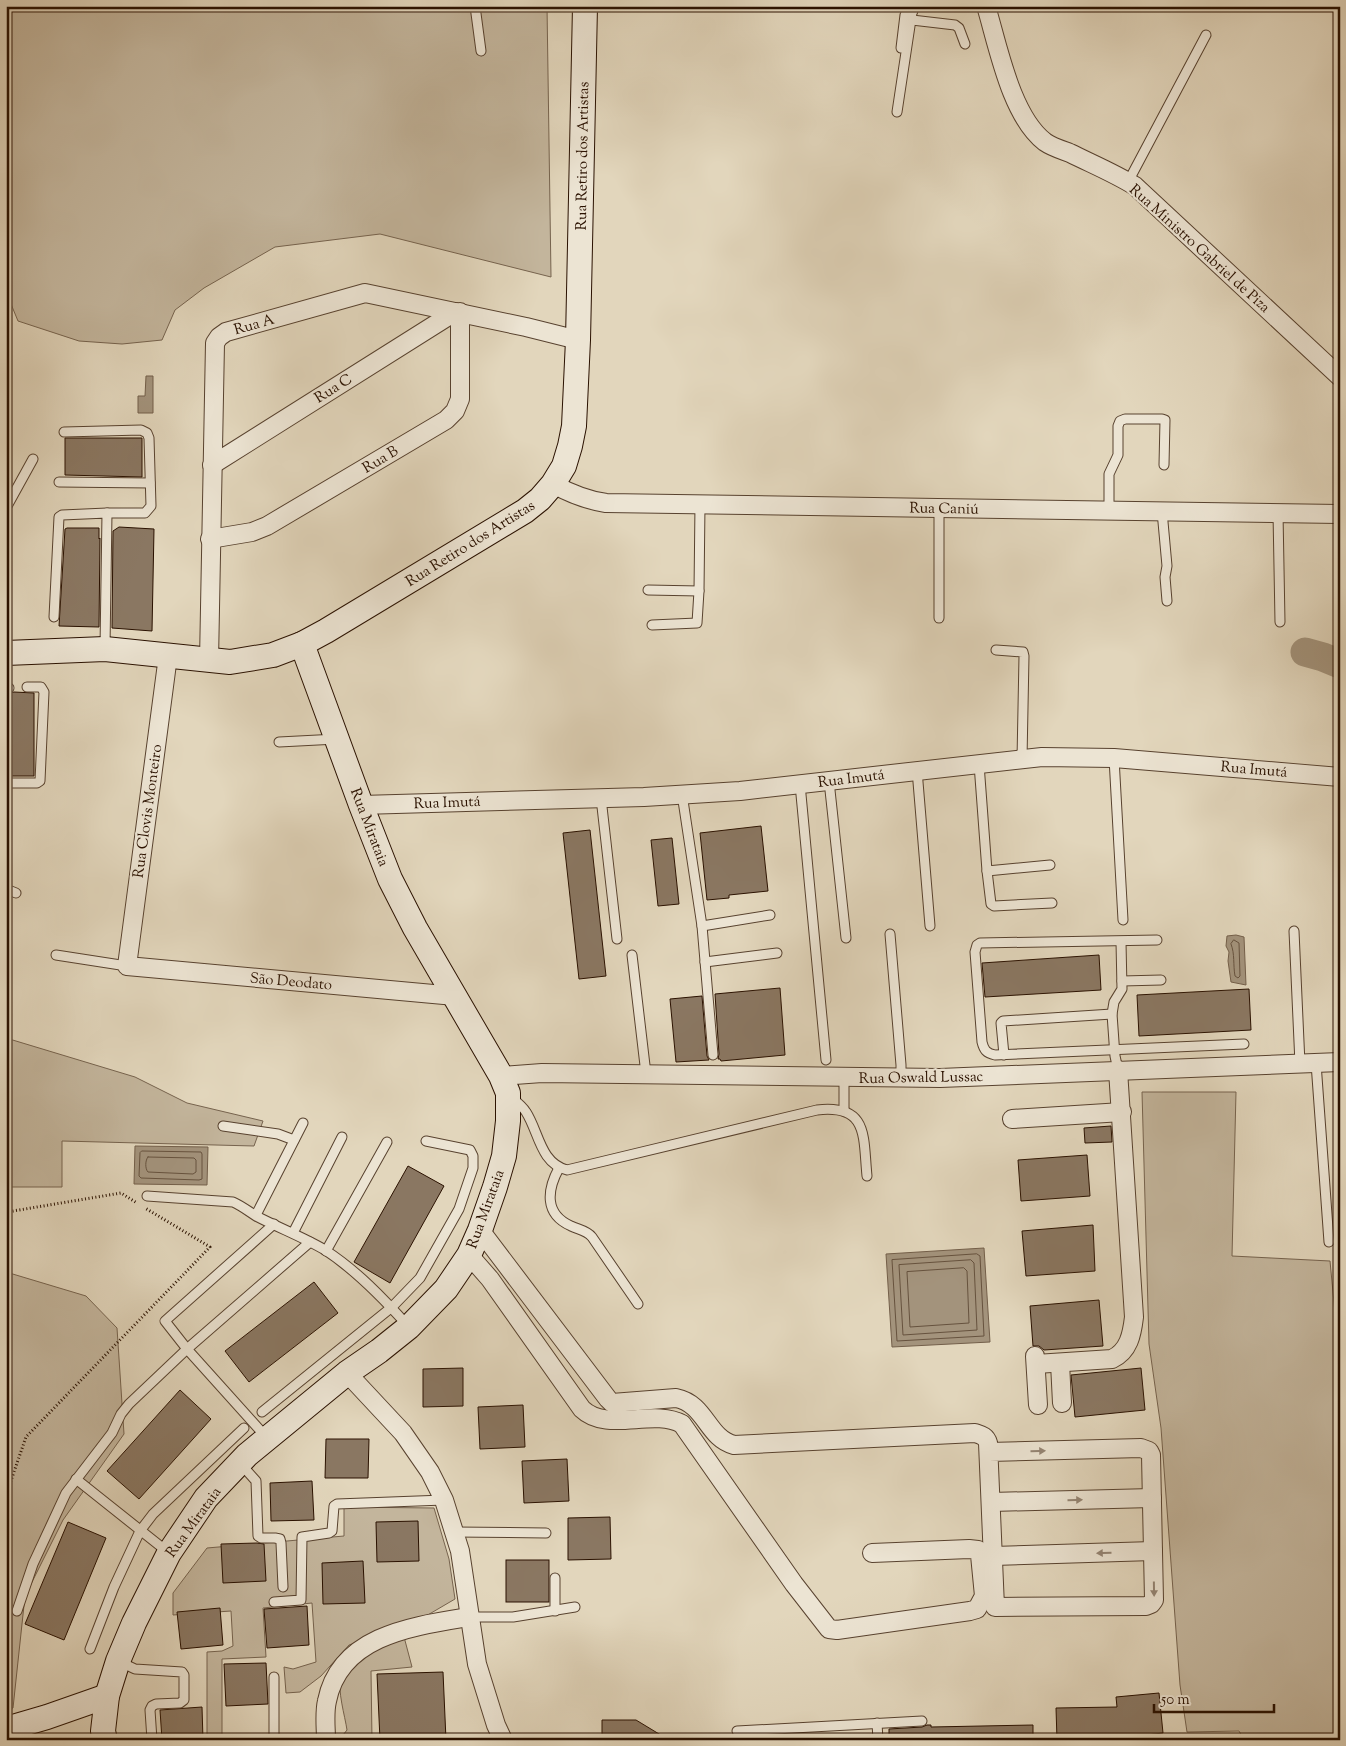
<svg xmlns="http://www.w3.org/2000/svg" width="1346" height="1746" viewBox="0 0 1346 1746" font-family="'Sorts Mill Goudy',serif">
<style>
.green{fill:#c3b59c;stroke:#76634e}
.water{fill:#a3937c;stroke:#735f4a}
.lines{fill:none;stroke-linecap:round;stroke-linejoin:round}
.shore{stroke:#66523e;stroke-width:1}
.river{stroke:#a3937c;stroke-width:29}
.building{fill:#8a7762;stroke:#2a1100}
.lane-casing{stroke:#58422f;stroke-width:11}
.street-casing{stroke:#58422f;stroke-width:20}
.secondary-casing{stroke:#2a1100;stroke-width:26}
.path{stroke:#2a1100;stroke-width:3;stroke-dasharray:1 2.5;stroke-linecap:butt}
.lane{stroke:#ece4d3;stroke-width:9}
.street{stroke:#ece4d3;stroke-width:18}
.secondary{stroke:#ece4d3;stroke-width:24}
.oneway{fill:#958574}
.labels{text-anchor:middle;stroke-width:4.5;stroke-linejoin:round;paint-order:stroke}
.street-label{font-size:15px;fill:#2a1100;stroke:#ece4d3}
</style>
<rect width="100%" height="100%" fill="#e2d6bc"/>
<filter id="stains"><feTurbulence type="fractalNoise" baseFrequency=".004" numOctaves="4"/><feColorMatrix values="0 0 0 0 .2 0 0 0 0 .09 0 0 0 0 .02 0 0 0 .5 -.17"/></filter>
<radialGradient id="worn" r=".72"><stop offset=".6" stop-color="#630" stop-opacity="0"/><stop offset="1" stop-color="#630" stop-opacity=".3"/></radialGradient>
<g class="green">
<polygon points="6,6 334,6 337,8 343,6 547,6 551,277 380,234 275,247 204,288 175,310 162,340 122,344 79,341 18,321 6,292"/>
<polygon points="6,1038 135,1077 187,1103 263,1121 254,1146 62,1141 62,1187 11,1187 6,1206"/>
<polygon points="1142,1092 1236,1092 1232,1256 1330,1261 1337,1334 1340,1334 1340,1740 1244,1740 1239,1731 1187,1732 1180,1685 1161,1428 1149,1344"/>
<polygon points="6,1272 86,1296 117,1328 124,1434 63,1520 25,1596 13,1708 6,1710"/>
<polygon points="344,1507 434,1508 449,1559 455,1599 426,1616 383,1633 349,1645 321,1676 300,1692 286,1693 284,1667 293,1669 316,1662 312,1603 263,1608 266,1657 222,1659 222,1740 207,1740 207,1652 222,1651 233,1646 231,1611 173,1615 173,1593 207,1548 344,1536"/>
<path d="M 403,1633 L 412,1667 L 371,1671 L 372,1740 L 339,1740 L 347,1730 C 345,1716 337,1690 341,1677 C 345,1660 388,1641 403,1633 Z"/>
</g>
<g class="water">
<polygon points="146,376 153,376 153,413 138,413 138,396 145,396"/>
<polygon points="1236,935 1244,937 1246,985 1231,982 1228,961 1229,952 1226,946 1227,936"/>
<polygon points="135,1146 208,1147 207,1185 134,1184"/>
<polygon points="984,1248 990,1342 892,1347 886,1254"/>
</g>
<g class="lines">
<g class="shore">
<path d="M 1234,940 L 1239,943 L 1240,976 L 1238,978 L 1235,976 C 1233,965 1235,954 1231,944 Z"/>
<polygon points="142,1151 201,1152 202,1154 202,1179 199,1180 141,1178 139,1176 140,1153"/>
<path d="M 148,1157 L 194,1158 L 196,1160 L 196,1172 L 193,1174 L 148,1172 C 145,1169 145,1160 148,1157 Z"/>
<polygon points="977,1254 980,1256 984,1336 897,1341 892,1260"/>
<polygon points="971,1260 974,1263 977,1330 903,1335 899,1265"/>
<polygon points="964,1268 967,1271 969,1323 910,1327 907,1272"/>
</g>
<polyline class="river" points="1305,652 1323,657 1340,664"/>
</g>
<g class="building">
<polygon points="65,438 142,438 142,477 65,475"/>
<polygon points="119,527 154,529 152,631 112,628 113,531"/>
<polygon points="67,528 99,528 99,539 100,538 99,627 59,626 65,529"/>
<polygon points="14,692 34,693 34,776 6,776 6,694"/>
<polygon points="761,826 768,891 729,895 729,898 707,900 700,833"/>
<polygon points="590,830 606,976 579,979 563,833"/>
<polygon points="672,838 679,904 658,906 651,840"/>
<polygon points="1099,955 1101,990 985,997 982,963"/>
<polygon points="780,988 785,1055 721,1061 720,1059 718,1059 719,1054 715,994"/>
<polygon points="1249,989 1251,1030 1139,1036 1137,995"/>
<polygon points="702,996 707,1056 709,1060 676,1062 670,999"/>
<polygon points="1111,1126 1112,1142 1085,1143 1084,1128"/>
<polygon points="1087,1155 1090,1196 1021,1201 1018,1160"/>
<polygon points="408,1166 444,1186 390,1283 354,1262"/>
<polygon points="1093,1225 1095,1271 1026,1276 1022,1231"/>
<polygon points="314,1282 338,1313 249,1382 225,1351"/>
<polygon points="1099,1300 1103,1346 1044,1350 1039,1346 1033,1346 1030,1306"/>
<polygon points="463,1368 463,1406 423,1407 423,1369"/>
<polygon points="1141,1368 1145,1410 1075,1417 1071,1375"/>
<polygon points="180,1390 211,1419 139,1499 107,1471"/>
<polygon points="523,1405 525,1447 480,1449 478,1407"/>
<polygon points="326,1439 369,1439 368,1478 325,1478"/>
<polygon points="567,1459 569,1501 524,1503 522,1461"/>
<polygon points="312,1481 314,1520 271,1521 270,1483"/>
<polygon points="610,1517 611,1559 568,1560 568,1518"/>
<polygon points="418,1521 419,1561 377,1562 376,1522"/>
<polygon points="68,1522 106,1538 64,1640 25,1624"/>
<polygon points="257,1543 264,1544 266,1581 223,1583 221,1544"/>
<rect x="506" y="1560" width="43" height="42"/>
<polygon points="363,1561 365,1603 323,1604 322,1563"/>
<polygon points="307,1606 309,1645 267,1648 264,1609"/>
<polygon points="220,1608 223,1645 181,1649 177,1612"/>
<polygon points="266,1663 268,1704 226,1706 224,1664"/>
<polygon points="443,1672 446,1740 380,1740 377,1674"/>
<polygon points="1159,1693 1163,1733 1101,1740 1057,1740 1056,1708 1117,1707 1116,1697"/>
<polygon points="202,1707 203,1740 162,1740 160,1710"/>
<polygon points="602,1720 636,1720 669,1740 602,1740"/>
<polygon points="927,1725 931,1725 931,1727 1033,1725 1033,1740 889,1740 889,1729 922,1727"/>
</g>
<g class="lines">
<g class="lane-casing">
<g id="lane">
<polyline points="475,6 481,51"/>
<polyline points="912,20 955,25 959,28 965,44"/>
<polyline points="901,48 905,15 907,12 913,11"/>
<polyline points="897,112 913,6"/>
<polyline points="1128,182 1206,35"/>
<polyline points="64,432 141,430 147,433 149,438 151,506 145,513 107,513"/>
<polyline points="59,482 150,483"/>
<polyline points="6,508 33,459"/>
<polyline points="1109,511 1109,474 1118,455 1118,426 1120,421 1125,419 1162,419 1165,420 1164,465"/>
<polyline points="1162,511 1167,566 1165,577 1167,601"/>
<polyline points="1278,513 1280,622"/>
<polyline points="648,590 699,591"/>
<polyline points="54,617 59,517 62,515 107,513 105,647"/>
<polyline points="939,618 939,508"/>
<polyline points="652,625 697,623 699,591 700,505"/>
<polyline points="996,650 1023,652 1024,656 1022,759"/>
<polyline points="6,688 9,688"/>
<polyline points="279,742 337,739"/>
<polyline points="1114,758 1123,920"/>
<polyline points="979,764 987,871 991,904 994,906 1052,903"/>
<polyline points="917,770 930,926"/>
<polyline points="829,781 846,938"/>
<polyline points="6,783 37,783 40,781 44,692 41,687 27,687"/>
<polyline points="800,784 826,1060"/>
<polyline points="682,794 702,926 713,1055"/>
<polyline points="601,798 617,939"/>
<polyline points="987,871 1050,865"/>
<polyline points="6,889 16,893"/>
<polyline points="702,926 770,915"/>
<polyline points="1294,931 1300,1064"/>
<polyline points="890,934 901,1065 901,1078"/>
<path d="M 1157,940 L 980,943 L 977,945 L 975,952 L 982,1042 C 984,1050 986,1053 995,1055 L 1244,1044"/>
<polyline points="56,955 127,966"/>
<polyline points="632,955 646,1074"/>
<polyline points="705,962 777,953"/>
<polyline points="1122,981 1161,980"/>
<polyline points="1004,1055 1001,1023 1003,1021 1112,1014"/>
<polyline points="1316,1063 1329,1242"/>
<polyline points="1118,1070 1115,1056 1112,1014 1114,1002 1122,989 1121,942"/>
<polyline points="844,1077 844,1111"/>
<path d="M 512,1098 C 517,1102 523,1107 526,1112 C 539,1132 540,1163 567,1170 L 817,1110 C 869,1104 863,1137 867,1176"/>
<polyline points="223,1126 278,1134 294,1140"/>
<path d="M 559,1168 C 547,1190 544,1214 571,1226 C 579,1230 586,1230 592,1237 L 638,1304"/>
<path d="M 147,1196 L 233,1202 C 242,1206 248,1211 256,1216 C 279,1228 303,1237 325,1250 C 356,1270 383,1298 408,1326"/>
<polyline points="256,1215 303,1123"/>
<polyline points="293,1233 342,1137"/>
<polyline points="326,1251 387,1142"/>
<polyline points="262,1412 392,1307 420,1278 459,1209 473,1168 473,1156 470,1150 426,1141"/>
<polyline points="267,1438 187,1349 165,1321 274,1224"/>
<polyline points="240,1463 256,1481 258,1536 261,1538 275,1538 280,1539 281,1543 283,1587"/>
<polyline points="76,1479 169,1553"/>
<polyline points="454,1532 546,1533"/>
<polyline points="274,1602 301,1600 302,1537 329,1533 332,1531 334,1506 337,1504 444,1500"/>
<polyline points="17,1611 33,1564 66,1493 112,1433 121,1414 129,1404 187,1349 310,1242"/>
<polyline points="555,1611 555,1578"/>
<polyline points="469,1617 513,1617 575,1607"/>
<polyline points="90,1649 114,1587 140,1531 153,1514 244,1428"/>
<polyline points="118,1661 135,1669 182,1672 184,1675 184,1700 180,1703 156,1704 152,1706 150,1710 152,1740"/>
<polyline points="877,1723 878,1740"/>
<polyline points="737,1731 922,1721"/>
<polyline points="274,1740 274,1677"/>
</g>
</g>
<g class="street-casing">
<g id="street">
<path d="M 986,6 C 998,46 1011,116 1045,142 C 1052,147 1062,150 1070,153 C 1092,164 1114,173 1135,186 L 1340,377"/>
<polyline points="212,465 455,312"/>
<path d="M 553,484 C 571,494 586,500 606,503 L 1340,514"/>
<polyline points="210,539 252,532 267,526 446,420 455,411 460,399 460,312"/>
<polyline points="168,656 127,966 455,996"/>
<polyline points="209,661 215,343 219,337 226,332 365,293 526,327 578,340"/>
<polyline points="361,805 644,797 740,791 1042,757 1114,758 1340,777"/>
<polyline points="501,1076 542,1073 940,1078 1340,1062"/>
<polyline points="1012,1119 1122,1112"/>
<path d="M 480,1230 L 608,1399 L 612,1403 L 676,1398 C 706,1404 707,1438 734,1445 L 975,1433 C 981,1435 986,1436 988,1443 L 995,1607 L 1146,1606 L 1151,1604 L 1154,1600 L 1151,1455 L 1149,1451 L 1141,1448 L 989,1452"/>
<path d="M 469,1255 L 490,1279 L 582,1409 C 607,1433 653,1408 682,1424 L 794,1584 L 829,1629 L 837,1630 L 970,1611 L 977,1609 L 984,1596 L 980,1555 L 978,1550 L 969,1549 L 872,1553"/>
<polyline points="1035,1356 1038,1405"/>
<polyline points="1060,1363 1062,1403"/>
<path d="M 1036,1364 L 1112,1359 C 1129,1351 1132,1334 1134,1317 L 1118,1070"/>
<polyline points="347,1373 403,1433 430,1472 444,1500 460,1551 477,1664 496,1725 503,1740"/>
<polyline points="991,1502 1152,1498"/>
<polyline points="993,1556 1153,1551"/>
<path d="M 326,1740 C 326,1728 324,1713 327,1701 C 340,1635 414,1626 469,1617"/>
</g>
</g>
<g class="secondary-casing">
<g id="secondary">
<polyline points="6,653 105,649 230,662 273,655 302,644 326,631 525,511 540,499 553,484 564,466 570,446 574,426 578,340 585,6"/>
<polyline points="6,1729 47,1717 107,1696"/>
<polyline points="105,1740 103,1731 107,1696 118,1661 134,1623 169,1553 206,1498 247,1455 347,1373 379,1351 409,1327 446,1289 469,1255 480,1230 495,1187 504,1156 508,1121 508,1093 501,1076 415,928 390,879 361,805 302,644"/>
</g>
</g>
<g class="path">
<polyline points="6,1213 7,1212 121,1193 137,1203"/>
<polyline points="6,1495 26,1437 210,1247 145,1208"/>
</g>
<use href="#lane" class="lane"/>
<use href="#street" class="street"/>
<use href="#secondary" class="secondary"/>
</g>
<defs><path id="oneway-solid" d="M-6-.8H1V-3.2L6.5 0L1 3.2V.8H-6Z" transform="scale(1.25)"/></defs>
<g class="oneway">
<use href="#oneway-solid" transform="translate(1038 1451) rotate(-2)"/>
<use href="#oneway-solid" transform="translate(1075 1500) rotate(-1)"/>
<use href="#oneway-solid" transform="translate(1104 1553) rotate(178)"/>
<use href="#oneway-solid" transform="translate(1154 1589) rotate(89)"/>
</g>
<g class="labels">
<g class="street-label">
<text transform="translate(582 156) rotate(-89)" y="5">Rua Retiro dos Artistas</text>
<text transform="translate(1200 248) rotate(42)" y="5">Rua Ministro Gabriel de Piza</text>
<text transform="translate(254 324) rotate(-16)" y="5">Rua A</text>
<text transform="translate(333 388) rotate(-32)" y="5">Rua C</text>
<text transform="translate(380 459) rotate(-31)" y="5">Rua B</text>
<text transform="translate(944 508) rotate(1)" y="5">Rua Caniú</text>
<text transform="translate(470 543) rotate(-32)" y="5">Rua Retiro dos Artistas</text>
<text transform="translate(1254 769) rotate(5)" y="5">Rua Imutá</text>
<text transform="translate(851 778) rotate(-7)" y="5">Rua Imutá</text>
<text transform="translate(447 802) rotate(-2)" y="5">Rua Imutá</text>
<text transform="translate(147 811) rotate(-82)" y="5">Rua Clovis Monteiro</text>
<text transform="translate(370 827) rotate(69)" y="5">Rua Mirataia</text>
<text transform="translate(291 981) rotate(5)" y="5">São Deodato</text>
<text transform="translate(921 1077) rotate(-1)" y="5">Rua Oswald Lussac</text>
<text transform="translate(485 1209) rotate(-70)" y="5">Rua Mirataia</text>
<text transform="translate(193 1522) rotate(-54)" y="5">Rua Mirataia</text>
</g>
</g>
<rect width="1346" height="1746" fill="none" stroke="#e2d6bc" stroke-width="25"/>
<rect x="8" y="8" width="1331" height="1731" fill="none" stroke="#2a1100" stroke-width="2.5"/>
<rect x="12" y="12" width="1321" height="1721" fill="none" stroke="#2a1100"/>
<path d="M1154 1704v8h120v-8" fill="none" stroke="#2a1100" stroke-width="2.5"/>
<text x="1161" y="1704" font-size="15" fill="#2a1100" stroke="#ece4d3" stroke-width="4" paint-order="stroke">50 m</text>
<rect width="100%" height="100%" filter="url(#stains)"/>
<rect width="100%" height="100%" fill="url(#worn)"/>
</svg>
